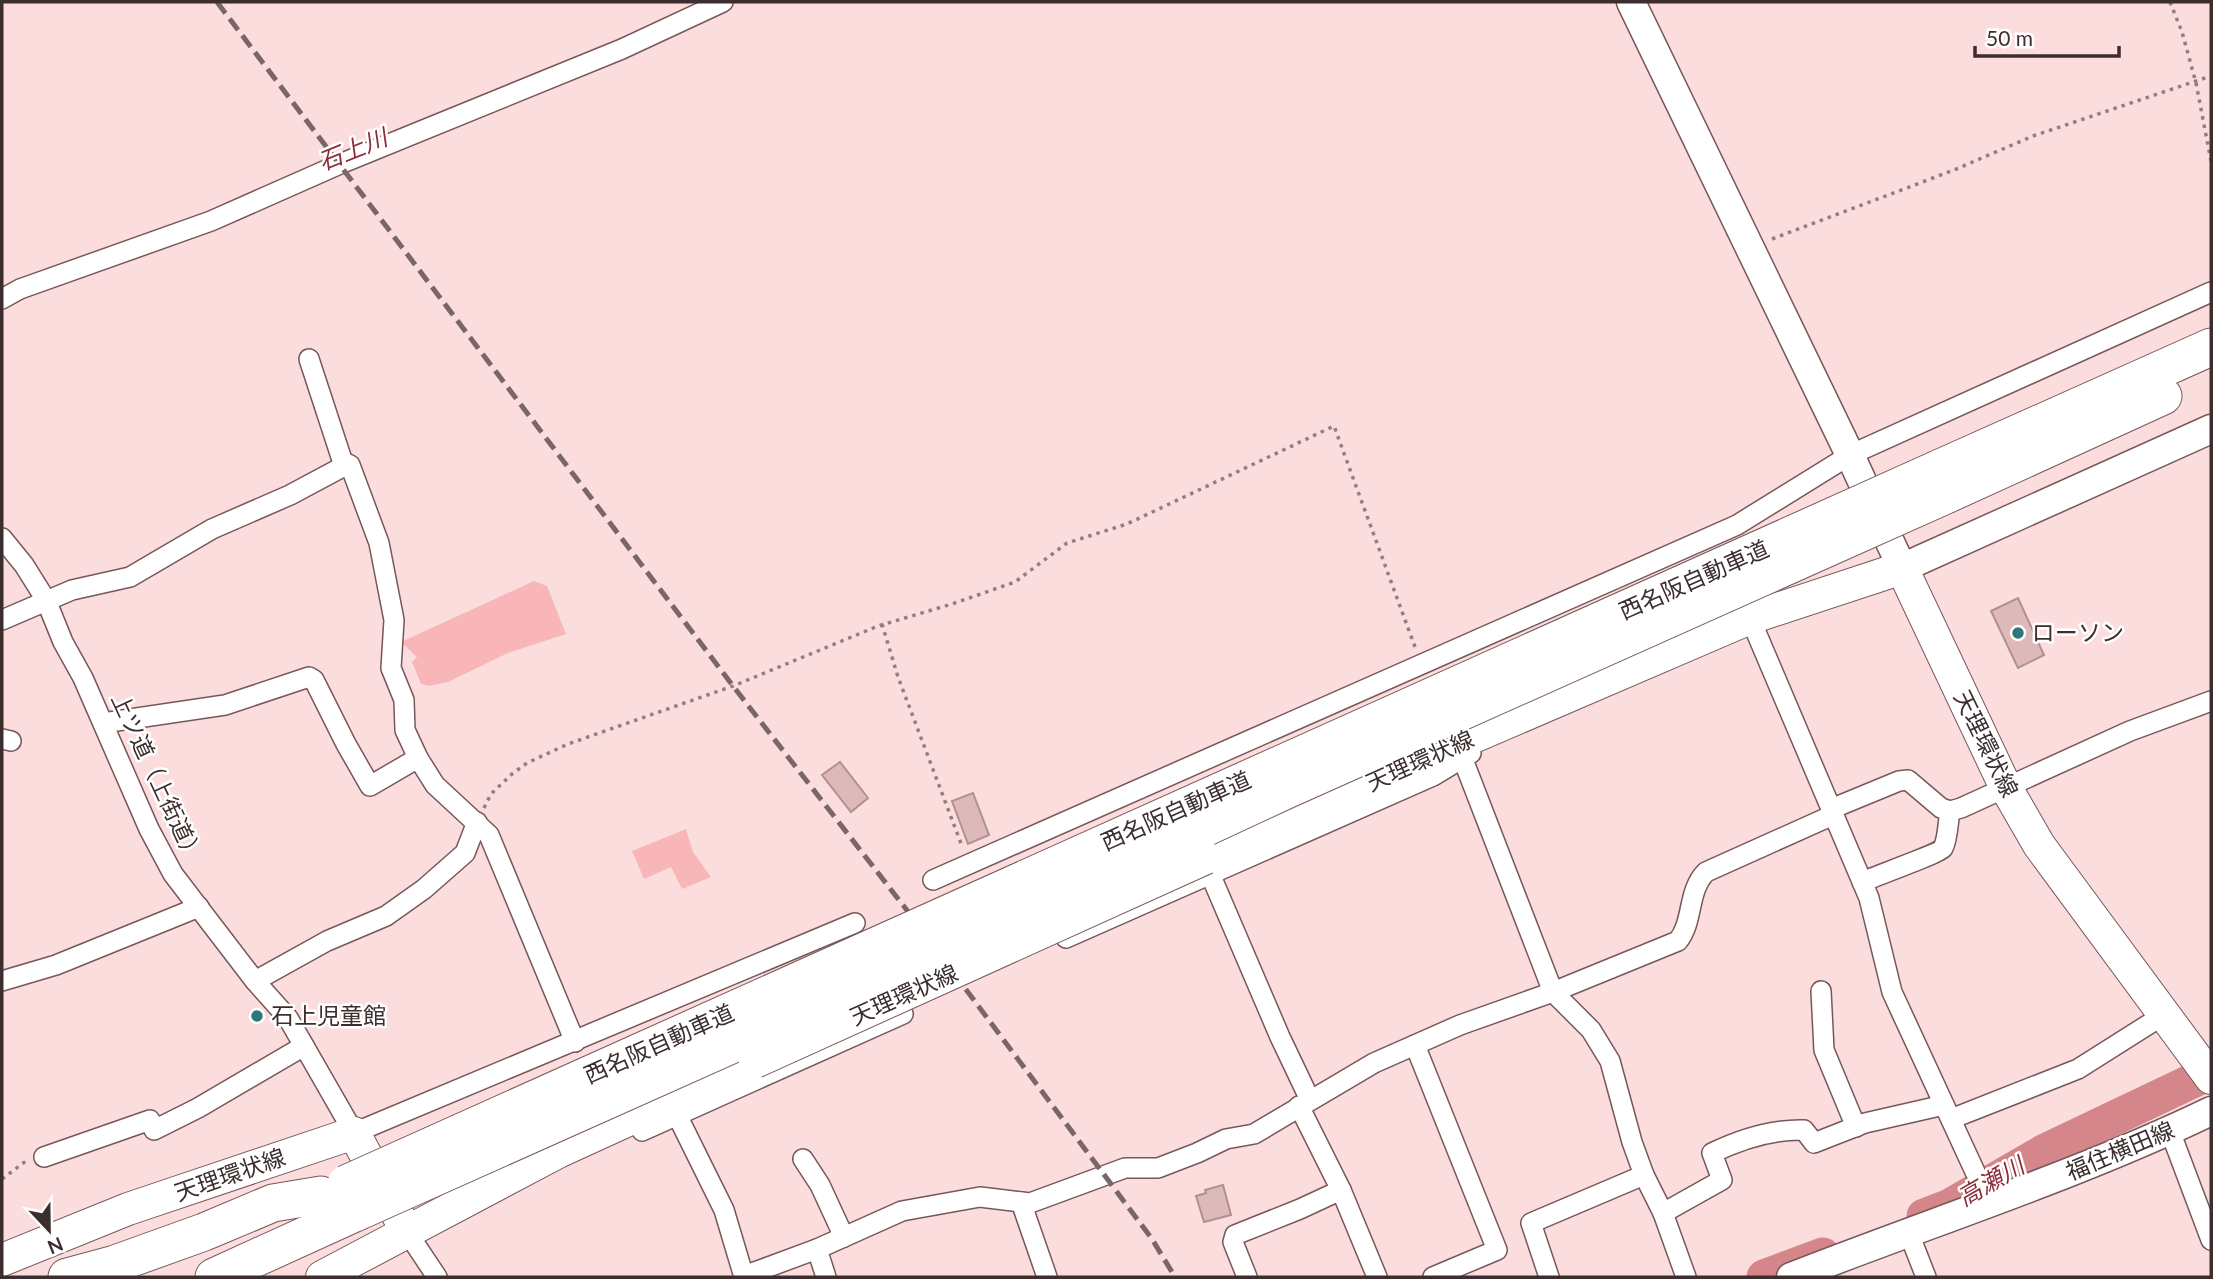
<svg xmlns="http://www.w3.org/2000/svg" width="2213" height="1279" viewBox="0 0 2213 1279" font-family="Lato,'Noto Sans JP',sans-serif">
<style>
.green{fill:#f8b6b8}
.lines{fill:none;stroke-linecap:round;stroke-linejoin:round}
.river{stroke:#d4868a;stroke-width:35}
.building{fill:#deb9b9;stroke:#b28f90;stroke-width:2}
.street-casing{stroke:#775758;stroke-width:22}
.secondary-casing{stroke:#775758;stroke-width:31}
.primary-casing{stroke:#775758;stroke-width:34}
.highway-casing{stroke:#775758;stroke-width:39}
.path{stroke:#947e7e;stroke-width:3.5;stroke-dasharray:3.5 5;stroke-linecap:butt}
.street{stroke:#fff;stroke-width:19}
.secondary{stroke:#fff;stroke-width:28}
.primary{stroke:#fff;stroke-width:32}
.highway{stroke:#fff;stroke-width:37}
.rail{stroke:#796666;stroke-width:5;stroke-dasharray:14 7;stroke-linecap:butt}
.primary-bridge-casing{stroke:#775758;stroke-width:34;stroke-linecap:butt}
.highway-bridge-casing{stroke:#775758;stroke-width:39;stroke-linecap:butt}
.primary-bridge{stroke:#fff;stroke-width:32}
.highway-bridge{stroke:#fff;stroke-width:37}
.poi-dot{fill:#2e7879;stroke:#fff;stroke-width:2.5}
.labels{text-anchor:middle;stroke-width:5;stroke-linejoin:round;paint-order:stroke}
.street-label{font-size:23px;fill:#3c2e2e;stroke:#fff}
.poi-label{font-size:23px;fill:#3c2e2e;stroke:#fff;text-anchor:start}
.water-label{font-size:24px;font-style:italic;fill:#8b2e3a;stroke:#fff}
</style>
<rect width="100%" height="100%" fill="#fcddde"/>
<g class="green">
<polygon points="534,581 547,586 566,634 508,653 448,682 429,686 421,684 412,662 417,657 401,642"/>
<polygon points="686,829 693,852 711,877 682,889 671,867 644,879 632,851"/>
</g>
<g class="lines">
<g class="river">
<polyline points="1924,1216 1950,1206 2045,1151 2211,1072"/>
<polyline points="1764,1277 1823,1255"/>
</g>
</g>
<g class="building">
<polygon points="2018,598 2044,655 2018,668 1991,611"/>
<polygon points="840,762 868,798 851,812 822,775"/>
<polygon points="973,793 989,835 968,844 952,801"/>
<polygon points="1223,1185 1231,1215 1204,1222 1196,1196 1206,1193 1205,1190"/>
</g>
<g class="lines">
<g class="street-casing">
<g id="street">
<polyline points="2,299 20,289 211,221 340,164 622,49 723,2"/>
<polyline points="309,359 344,466"/>
<polyline points="2,538 24,565 46,600 63,642 83,678 149,829 173,874 255,981 288,1018 354,1133 855,923"/>
<polyline points="1750,618 1869,898 1892,992 1989,1202"/>
<polyline points="2,620 72,590 130,577 212,529 290,495 348,464 350,465 379,543 394,620 391,668 404,700 405,730 418,758"/>
<polyline points="103,723 225,705 309,677 314,680 346,744 370,786 418,758 435,785 489,835 575,1042"/>
<polyline points="2,739 11,741"/>
<polyline points="1457,744 1553,992 1591,1030 1610,1061 1632,1142 1644,1175 1663,1213 1686,1277"/>
<polyline points="1831,809 1899,781 1908,780 1941,808 1950,811 1961,808 2130,731 2211,701"/>
<polyline points="1211,876 1280,1037 1310,1100"/>
<polyline points="933,880 1737,525 1850,455 2211,292"/>
<path d="M 1862,882 C 1873,877 1940,853 1943,848 C 1948,839 1948,821 1950,811"/>
<polyline points="1066,938 1433,776 1471,753"/>
<polyline points="2,981 56,965 199,907"/>
<polyline points="255,981 327,941 386,916 424,889 465,853 477,822"/>
<polyline points="1821,991 1824,1050 1856,1127"/>
<polyline points="1415,1045 1497,1250 1433,1277"/>
<polyline points="1299,1106 1341,1190 1377,1277"/>
<polyline points="677,1115 724,1210 744,1277"/>
<polyline points="1951,1119 2078,1069 2165,1014"/>
<polyline points="642,1131 903,1014"/>
<polyline points="2170,1131 2211,1240"/>
<polyline points="44,1157 150,1120 154,1130 198,1108 304,1046"/>
<polyline points="803,1159 820,1185 844,1237"/>
<polyline points="1021,1202 1047,1277"/>
<path d="M 1663,1213 L 1722,1180 L 1712,1153 C 1741,1139 1771,1129 1804,1130 L 1814,1143 L 1865,1123 L 1944,1105"/>
<polyline points="1908,1231 1926,1277"/>
<polyline points="407,1232 437,1277"/>
<polyline points="817,1249 826,1277"/>
<path d="M 744,1276 L 817,1249 L 902,1211 L 980,1197 L 1030,1203 L 1125,1168 L 1158,1168 L 1197,1153 L 1226,1139 L 1254,1134 L 1374,1063 L 1460,1025 L 1553,992 L 1678,941 C 1694,921 1687,891 1706,872 L 1833,815"/>
<polyline points="1247,1277 1233,1242 1235,1235 1300,1209 1341,1190"/>
<polyline points="1549,1277 1531,1223 1644,1175"/>
</g>
</g>
<g class="secondary-casing">
<g id="secondary">
<polyline points="1631,2 1850,455 1902,568 2211,429"/>
<path d="M 1791,1277 C 1931,1222 2076,1176 2211,1111"/>
</g>
</g>
<g class="primary-casing">
<g id="primary">
<polyline points="1206,858 1457,744 1750,618 1902,568 2005,786 2039,845 2211,1078"/>
<polyline points="2,1260 128,1209 354,1133 407,1232"/>
<polyline points="322,1277 558,1152 755,1062"/>
</g>
</g>
<g class="highway-casing">
<g id="highway">
<polyline points="1938,469 2211,347"/>
<polyline points="1948,494 2163,396"/>
<polyline points="67,1277 115,1264 204,1232 273,1203 321,1195"/>
<polyline points="214,1277 357,1212"/>
</g>
</g>
<g class="path">
<polyline points="2170,2 2182,32 2196,83 2211,161"/>
<polyline points="1772,239 1954,170 2033,136 2211,76"/>
<polyline points="882,624 898,677 962,846"/>
<polyline points="484,808 491,794 512,774 527,763 568,744 733,686 878,626 952,604 1015,582 1067,543 1127,524 1334,426 1415,647"/>
<polyline points="2,1179 26,1161"/>
</g>
<use href="#street" class="street"/>
<use href="#secondary" class="secondary"/>
<use href="#primary" class="primary"/>
<use href="#highway" class="highway"/>
<polyline class="rail" points="217,2 733,686 906,909 1152,1239 1175,1277"/>
<g class="primary-bridge-casing">
<polyline id="primary-bridge" points="755,1062 1206,858"/>
</g>
<g class="highway-bridge-casing">
<g id="highway-bridge">
<polyline points="346,1184 1938,469"/>
<polyline points="357,1212 919,961 1284,791 1948,494"/>
</g>
</g>
<use href="#primary-bridge" class="primary-bridge"/>
<use href="#highway-bridge" class="highway-bridge"/>
</g>
<g class="poi-dot">
<circle cx="2018" cy="633" r="7"/>
<circle cx="257" cy="1016" r="7"/>
</g>
<g class="labels">
<g class="street-label">
<text transform="translate(1694 580) rotate(-24)" y="8">西名阪自動車道</text>
<text transform="translate(1986 744) rotate(64)" y="8">天理環状線</text>
<text transform="translate(1420 761) rotate(-24)" y="8">天理環状線</text>
<text transform="translate(157 778) rotate(65)" y="8">上ツ道（上街道）</text>
<text transform="translate(1176 811) rotate(-24)" y="8">西名阪自動車道</text>
<text transform="translate(904 995) rotate(-24)" y="8">天理環状線</text>
<text transform="translate(659 1044) rotate(-24)" y="8">西名阪自動車道</text>
<text transform="translate(2120 1151) rotate(-23)" y="8">福住横田線</text>
<text transform="translate(230 1175) rotate(-19)" y="8">天理環状線</text>
</g>
<g class="poi-label">
<text x="2032" y="641">ローソン</text>
<text x="271" y="1024">石上児童館</text>
</g>
<g class="water-label">
<text transform="translate(353 150) rotate(-22)" y="8">石上川</text>
<text transform="translate(1991 1182) rotate(-30)" y="8">高瀬川</text>
</g>
</g>
<rect width="2213" height="1279" fill="none" stroke="#3c2e2e" stroke-width="7"/>
<g transform="translate(49 1230) rotate(158)" stroke="#ffffff" stroke-width="5" paint-order="stroke">
<path d="M0-5L12 26L0 18L-12 26Z" fill="#3c2e2e"/>
<text y="-10" font-size="19" font-weight="bold" text-anchor="middle" fill="#3c2e2e">N</text>
</g>
<path d="M1975 46v10h144v-10" fill="none" stroke="#3c2e2e" stroke-width="3.5"/>
<text x="1986" y="46" font-size="21" fill="#3c2e2e" stroke="#ffffff" stroke-width="5" paint-order="stroke">50 m</text>
</svg>
